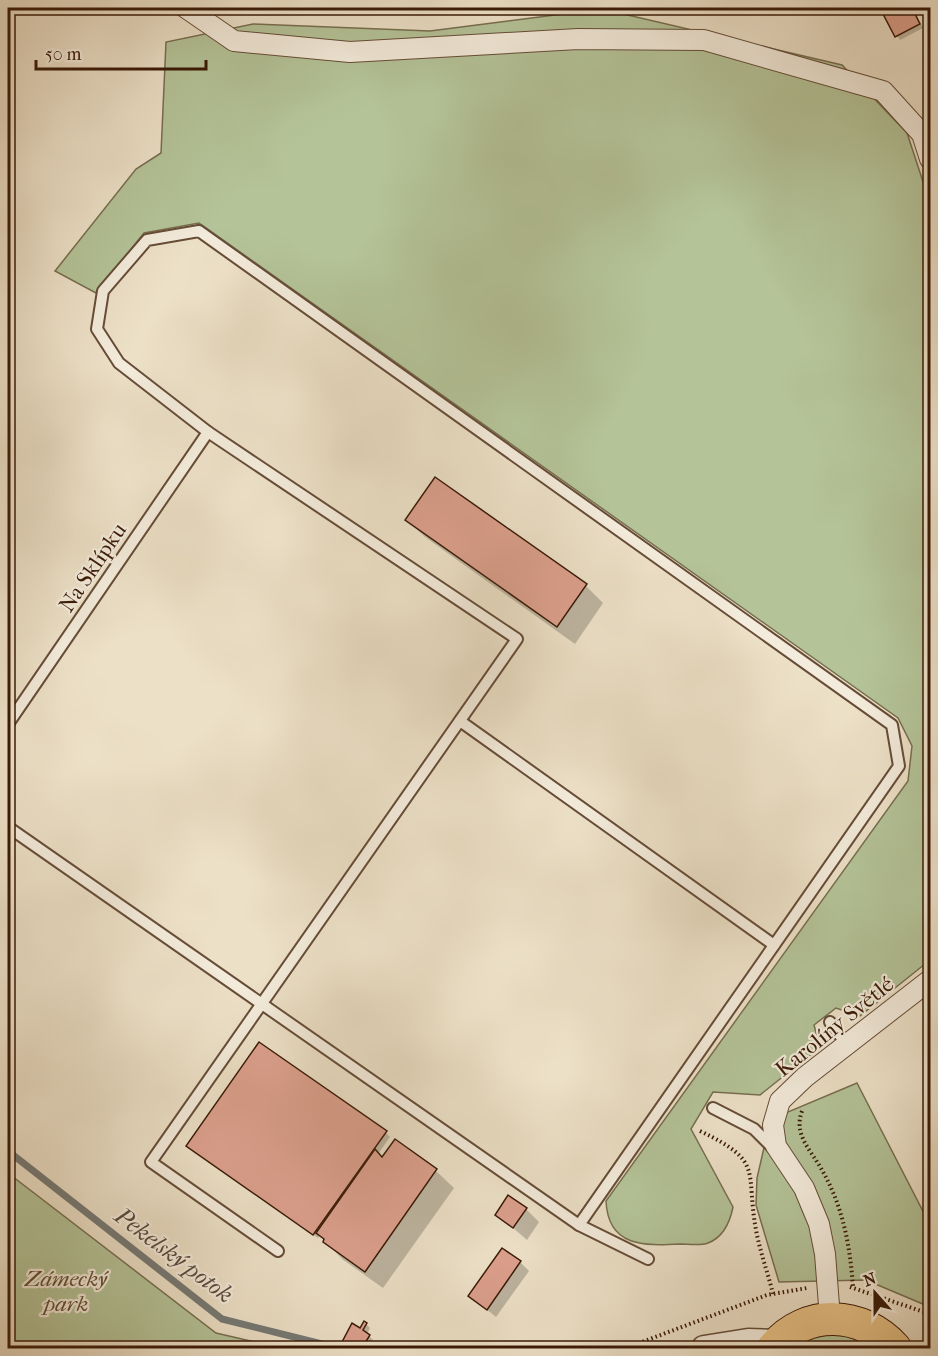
<svg xmlns="http://www.w3.org/2000/svg" width="938" height="1356" viewBox="0 0 938 1356" font-family="'IM FELL French Canon',serif">
<style>
.green{fill:#b4c398;stroke:#776e50;stroke-width:1.5}
.shadow{fill:#0003}
.lines{fill:none;stroke-linecap:round;stroke-linejoin:round}
.stream{stroke:#757a75;stroke-width:7}
.building{fill:#db9f8c;stroke:#3a1a07;stroke-width:1.5}
.service-casing{stroke:#664c37;stroke-width:14}
.minor-casing{stroke:#664c37;stroke-width:22}
.tertiary-casing{stroke:#664c37;stroke-width:27}
.primary-casing{stroke:#3a1a07;stroke-width:34}
.path{stroke:#3a1a07;stroke-width:4;stroke-dasharray:1.5 3;stroke-linecap:butt}
.service{stroke:#f3ebdb;stroke-width:10}
.minor{stroke:#f3ebdb;stroke-width:20}
.tertiary{stroke:#f3ebdb;stroke-width:24}
.primary{stroke:#e6c084;stroke-width:32}
.labels{text-anchor:middle;stroke-width:4.5;stroke-linejoin:round;paint-order:stroke}
.street-label{font-size:22px;fill:#3a1a07;stroke:#f3ebdb}
.park-label{font-size:22px;font-style:italic;fill:#5f4d32;stroke:#f3ebdb}
.water-label{font-size:24px;font-style:italic;fill:#584a3e;stroke:#f3ebdb}
</style>
<rect width="100%" height="100%" fill="#ece0c7"/>
<filter id="stains"><feTurbulence type="fractalNoise" baseFrequency=".00333" numOctaves="4"/><feColorMatrix values="0 0 0 0 .2 0 0 0 0 .09 0 0 0 0 .02 0 0 0 .5 -.17"/></filter>
<radialGradient id="worn" r=".72"><stop offset=".6" stop-color="#630" stop-opacity="0"/><stop offset="1" stop-color="#630" stop-opacity=".3"/></radialGradient>
<g class="green">
<path d="M 602,9 L 842,65 L 907,133 L 930,203 L 930,960 L 860,1016 L 836,1008 L 814,1025 L 820,1047 L 760,1095 L 713,1092 L 691,1129 L 733,1207 C 730,1222 724,1237 708,1243 C 701,1246 688,1244 680,1244 C 644,1246 608,1247 606,1201 L 908,781 L 912,746 L 898,718 L 199,223 L 144,233 L 96,293 L 55,271 L 136,169 L 161,153 L 166,42 L 253,24 L 430,31 Z"/>
<polygon points="857,1083 930,1225 930,1307 866,1280 779,1282 756,1205 757,1178 766,1139 783,1114"/>
<polygon points="8,1173 216,1333 281,1348 8,1348"/>
<polygon points="828,1333 852,1335 875,1348 793,1348 804,1340"/>
</g>
<g class="shadow">
<polygon points="882,8 913,8 923,28 900,40"/>
<polygon points="407,520 586,586 603,603 575,644 425,537"/>
<polygon points="8,871 13,876 8,884"/>
<polygon points="260,1044 386,1133 390,1137 378,1154 383,1159 395,1141 436,1171 454,1188 383,1288 342,1259 320,1235 318,1238 192,1150"/>
<polygon points="526,1209 539,1222 527,1240 497,1214"/>
<polygon points="520,1262 529,1271 496,1317 470,1296"/>
<polygon points="365,1323 370,1328 367,1334 373,1340 368,1348 346,1348"/>
</g>
<g class="lines">
<polyline class="stream" points="8,1151 222,1319 338,1348"/>
</g>
<g class="building">
<polygon points="891,8 912,8 920,24 895,37 882,12"/>
<polygon points="435,477 587,584 557,627 405,520"/>
<polygon points="259,1042 387,1131 313,1235 186,1146"/>
<polygon points="395,1139 437,1169 365,1272 323,1242 324,1239 316,1233 375,1149 382,1157"/>
<polygon points="508,1195 527,1208 513,1228 495,1215"/>
<polygon points="502,1248 521,1261 487,1310 468,1296"/>
<polygon points="364,1321 367,1323 363,1330 370,1335 362,1348 343,1348 345,1344 342,1342 352,1323 360,1328"/>
</g>
<g class="lines">
<g class="service-casing">
<g id="service">
<polyline points="460,721 774,945"/>
<polyline points="8,724 208,432"/>
<polyline points="8,827 579,1225 648,1259"/>
<polyline points="830,1022 847,1045"/>
<polyline points="713,1108 754,1129 775,1150"/>
<polyline points="278,1251 151,1162 517,639 208,432 119,363 97,329 103,291 147,240 199,231 892,725 899,766 579,1225"/>
</g>
</g>
<g class="minor-casing">
<g id="minor">
<polyline points="186,8 234,41 350,52 578,39 704,40 883,91 922,134 930,159"/>
<polyline points="830,1318 825,1254 819,1224 804,1188 776,1146 773,1125 780,1101 805,1077 930,980"/>
</g>
</g>
<g class="tertiary-casing">
<polyline id="tertiary" points="704,1348 748,1341 778,1342"/>
</g>
<g class="primary-casing">
<path id="primary" d="M 773,1348 C 806,1308 862,1311 895,1348"/>
</g>
<g class="path">
<path d="M 802,1111 C 793,1135 811,1150 822,1170 C 843,1207 850,1245 853,1287"/>
<path d="M 700,1131 C 765,1162 745,1170 756,1230 C 760,1252 768,1273 773,1294"/>
<polyline points="850,1287 930,1314"/>
<polyline points="626,1348 767,1295 807,1288"/>
</g>
<use href="#service" class="service"/>
<use href="#minor" class="minor"/>
<use href="#tertiary" class="tertiary"/>
<use href="#primary" class="primary"/>
</g>
<g class="labels">
<g class="street-label">
<text transform="translate(92 567) rotate(-56)" y="8">Na Sklípku</text>
<text transform="translate(834 1026) rotate(-39)" y="8">Karolíny Světlé</text>
</g>
<g class="park-label">
<text x="66" y="1286">Zámecký<tspan x="66" dy="25">park</tspan></text>
</g>
<g class="water-label">
<text transform="translate(174 1255) rotate(37)" y="8">Pekelský potok</text>
</g>
</g>
<rect width="938" height="1356" fill="none" stroke="#ece0c7" stroke-width="30"/>
<rect x="9" y="9" width="920" height="1338" fill="none" stroke="#3a1a07" stroke-width="3"/>
<rect x="15" y="15" width="908" height="1326" fill="none" stroke="#3a1a07" stroke-width="1.5"/>
<g transform="translate(875 1293) rotate(339)" stroke="#f3ebdb" stroke-width="4.5" paint-order="stroke">
<path d="M0-4.5L10 22L0 15L-10 22Z" fill="#3a1a07"/>
<text y="-9" font-size="16" font-weight="bold" text-anchor="middle" fill="#3a1a07">N</text>
</g>
<path d="M36 60v9h170v-9" fill="none" stroke="#3a1a07" stroke-width="3"/>
<text x="45" y="60" font-size="18" fill="#3a1a07" stroke="#f3ebdb" stroke-width="4.5" paint-order="stroke">50 m</text>
<rect width="100%" height="100%" filter="url(#stains)"/>
<rect width="100%" height="100%" fill="url(#worn)"/>
</svg>
